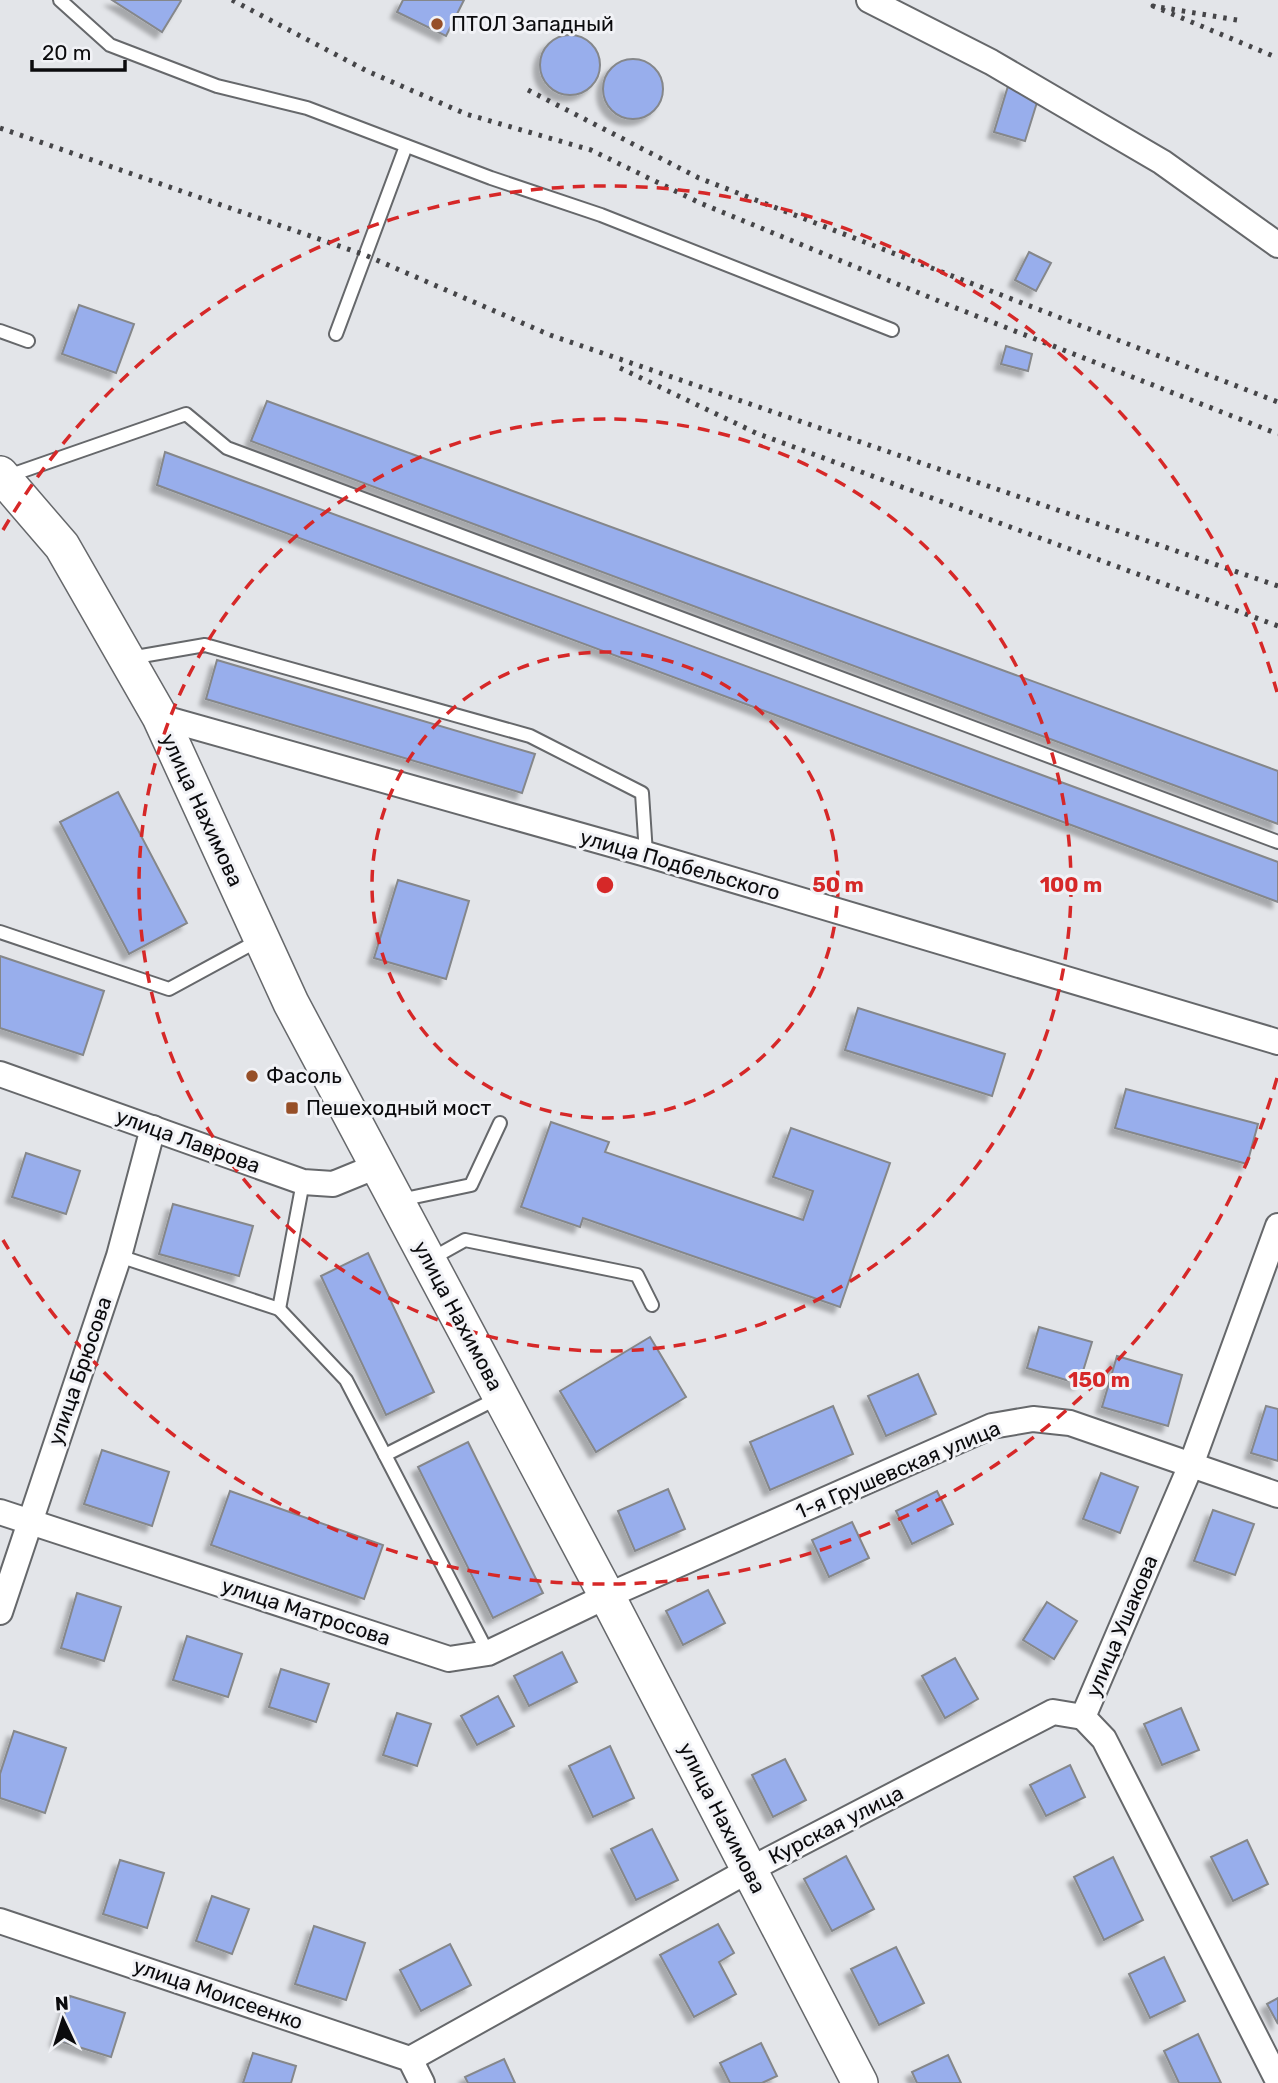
<svg xmlns="http://www.w3.org/2000/svg" width="1278" height="2083" viewBox="0 0 1278 2083" font-family="Rubik,sans-serif">
<style>
.building{fill:#98aeec;stroke:#85878a;stroke-width:2;filter:url(#shadow)}
.lines{fill:none;stroke-linecap:round;stroke-linejoin:round}
.lane-casing{stroke:#66686b;stroke-width:16}
.street-casing{stroke:#66686b;stroke-width:28}
.secondary-casing{stroke:#66686b;stroke-width:38}
.lane{stroke:#fff;stroke-width:12}
.street{stroke:#fff;stroke-width:24}
.secondary{stroke:#fff;stroke-width:35}
.rail{stroke:#454548;stroke-width:5;stroke-dasharray:3.5 7;stroke-linecap:butt}
.ring{fill:none;stroke:#d62828;stroke-width:3.5;stroke-dasharray:12 9}
.poi-dot{fill:#964f28;stroke:#f1f2f6;stroke-width:2.5}
.labels{text-anchor:middle;stroke-width:6;stroke-linejoin:round;paint-order:stroke}
.poi-label{font-size:21px;fill:#0b0b0d;stroke:#f1f2f6;text-anchor:start}
.street-label{font-size:21px;fill:#0b0b0d;stroke:#f1f2f6}
.centre{fill:#d62828;stroke:#f1f2f6;stroke-width:3.5}
.ring-label{font-size:21px;text-anchor:middle;font-weight:bold;fill:#d62828;stroke:#f1f2f6;stroke-width:6;stroke-linejoin:round;paint-order:stroke}
</style>
<defs>
<filter id="shadow"><feDropShadow dx="-6" dy="6" stdDeviation="2" flood-color="#0004"/></filter>
</defs>
<rect width="100%" height="100%" fill="#e3e5e9"/>
<g class="building">
<polygon points="112,0 180,0 181,1 162,32"/>
<polygon points="403,0 464,0 446,36 397,12"/>
<circle cx="570" cy="65" r="30"/>
<circle cx="633" cy="89" r="30"/>
<polygon points="1008,86 1039,96 1025,141 994,132"/>
<polygon points="1029,252 1051,263 1036,291 1015,280"/>
<polygon points="79,305 134,324 116,373 62,354"/>
<polygon points="1006,346 1032,354 1028,371 1001,364"/>
<polygon points="267,401 1278,771 1278,824 251,441"/>
<polygon points="165,452 1278,862 1278,902 157,485"/>
<polygon points="217,660 535,754 522,793 206,699"/>
<polygon points="118,792 187,923 129,954 60,822"/>
<polygon points="398,880 469,901 446,979 374,958"/>
<polygon points="0,956 104,991 83,1055 0,1028"/>
<polygon points="858,1008 1005,1054 992,1096 845,1050"/>
<polygon points="1126,1089 1258,1124 1247,1164 1115,1128"/>
<polygon points="551,1122 609,1142 605,1152 803,1220 813,1191 773,1177 791,1128 890,1163 840,1307 583,1218 580,1227 521,1207"/>
<polygon points="26,1153 80,1171 66,1214 12,1197"/>
<polygon points="173,1204 253,1226 239,1276 159,1254"/>
<polygon points="368,1253 434,1392 386,1415 321,1276"/>
<polygon points="1039,1327 1092,1342 1079,1384 1027,1368"/>
<polygon points="650,1337 686,1397 596,1452 560,1391"/>
<polygon points="1117,1356 1182,1375 1168,1426 1102,1407"/>
<polygon points="918,1374 936,1414 886,1436 868,1396"/>
<polygon points="833,1406 853,1454 770,1490 750,1442"/>
<polygon points="1266,1406 1278,1409 1278,1461 1251,1453"/>
<polygon points="468,1442 543,1593 493,1618 418,1467"/>
<polygon points="102,1450 169,1472 152,1526 84,1504"/>
<polygon points="1101,1473 1138,1487 1120,1533 1083,1519"/>
<polygon points="668,1489 685,1529 635,1551 618,1511"/>
<polygon points="230,1491 383,1545 364,1599 211,1545"/>
<polygon points="937,1491 953,1524 912,1544 896,1511"/>
<polygon points="1213,1510 1254,1524 1235,1575 1194,1561"/>
<polygon points="852,1522 869,1558 829,1577 812,1540"/>
<polygon points="708,1590 725,1623 683,1645 666,1611"/>
<polygon points="77,1593 121,1607 104,1661 61,1648"/>
<polygon points="1047,1602 1077,1621 1054,1659 1023,1640"/>
<polygon points="187,1636 242,1654 228,1697 173,1680"/>
<polygon points="562,1652 577,1682 529,1706 514,1676"/>
<polygon points="955,1658 978,1699 945,1718 922,1676"/>
<polygon points="281,1669 329,1684 316,1722 269,1707"/>
<polygon points="498,1696 514,1726 477,1745 461,1716"/>
<polygon points="1181,1708 1199,1750 1162,1765 1144,1724"/>
<polygon points="397,1713 431,1724 417,1766 383,1755"/>
<polygon points="14,1731 66,1748 45,1813 0,1798 0,1774"/>
<polygon points="610,1746 634,1798 593,1817 569,1766"/>
<polygon points="785,1759 806,1800 773,1817 752,1775"/>
<polygon points="1070,1765 1085,1797 1046,1816 1030,1785"/>
<polygon points="652,1829 678,1880 636,1900 611,1849"/>
<polygon points="1247,1840 1268,1884 1233,1901 1211,1857"/>
<polygon points="846,1856 874,1909 832,1931 804,1879"/>
<polygon points="1113,1857 1143,1920 1104,1940 1074,1877"/>
<polygon points="120,1860 164,1873 147,1928 103,1914"/>
<polygon points="212,1896 249,1909 232,1954 196,1941"/>
<polygon points="718,1924 734,1953 719,1962 736,1994 694,2017 660,1955"/>
<polygon points="314,1926 365,1943 346,2000 295,1984"/>
<polygon points="450,1944 471,1985 421,2011 400,1970"/>
<polygon points="896,1947 924,2003 879,2025 851,1969"/>
<polygon points="1164,1957 1185,2001 1150,2018 1129,1974"/>
<polygon points="70,1996 125,2013 111,2057 56,2040"/>
<polygon points="1278,1998 1278,2024 1267,2004"/>
<polygon points="1198,2034 1221,2083 1179,2083 1164,2051"/>
<polygon points="761,2043 777,2076 762,2083 730,2083 720,2063"/>
<polygon points="253,2053 296,2066 291,2083 243,2083"/>
<polygon points="948,2055 961,2083 917,2083 912,2072"/>
<polygon points="504,2059 515,2083 468,2083 465,2077"/>
</g>
<g class="lines">
<g class="lane-casing">
<g id="lane">
<polyline points="60,0 110,45 217,86 307,108 491,178 601,215 892,330"/>
<polyline points="0,331 28,341"/>
<polyline points="336,334 406,146"/>
<polyline points="8,476 186,414 227,448 1278,842"/>
<polyline points="130,658 205,645 530,736 642,793 646,854"/>
<polyline points="0,932 169,989 261,939"/>
<polyline points="400,1200 471,1185 500,1123"/>
<polyline points="119,1256 279,1309 346,1380 488,1653"/>
<polyline points="431,1259 465,1240 637,1275 652,1305"/>
<polyline points="279,1309 303,1182"/>
<polyline points="385,1455 500,1397"/>
</g>
</g>
<g class="street-casing">
<g id="street">
<polyline points="869,0 991,62 1162,162 1278,245"/>
<polyline points="160,717 646,854 1278,1042"/>
<polyline points="0,1074 303,1182 333,1184 377,1166"/>
<polyline points="1278,1226 1191,1465 1083,1717 1104,1739 1278,2081"/>
<polyline points="0,1512 449,1659 488,1653 607,1596 992,1426 1033,1419 1070,1423 1278,1495"/>
<polyline points="0,1612 119,1256 153,1128"/>
<polyline points="0,1921 410,2059 422,2083"/>
<polyline points="410,2059 749,1870 1053,1712 1083,1717"/>
</g>
</g>
<g class="secondary-casing">
<polyline id="secondary" points="0,474 62,546 160,717 291,1003 607,1596 860,2083"/>
</g>
<use href="#lane" class="lane"/>
<use href="#street" class="street"/>
<use href="#secondary" class="secondary"/>
<g class="rail">
<polyline points="232,0 367,71 466,114 591,150 700,203 951,306 1278,434"/>
<polyline points="1237,20 1153,6 1278,58"/>
<polyline points="528,90 699,178 1278,402"/>
<polyline points="0,128 365,255 550,335 1278,586"/>
<polyline points="620,368 756,433 1278,626"/>
</g>
</g>
<g class="ring">
<circle cx="605" cy="885" r="233"/>
<circle cx="605" cy="885" r="466"/>
<path d="M1277 1078A699 699 0 0 1 3 1240M3 530A699 699 0 0 1 1277 692"/>
</g>
<g class="poi-dot">
<circle cx="437" cy="24" r="7"/>
<circle cx="252" cy="1076" r="7"/>
<rect x="285" y="1101" width="14" height="14" rx="3.5"/>
</g>
<g class="labels">
<g class="poi-label">
<text x="451" y="31">ПТОЛ Западный</text>
<text x="266" y="1083">Фасоль</text>
<text x="306" y="1115">Пешеходный мост</text>
</g>
<g class="street-label">
<text transform="translate(202 810) rotate(65)" y="7">улица Нахимова</text>
<text transform="translate(680 865) rotate(16)" y="7">улица Подбельского</text>
<text transform="translate(188 1141) rotate(20)" y="7">улица Лаврова</text>
<text transform="translate(458 1316) rotate(62)" y="7">улица Нахимова</text>
<text transform="translate(80 1371) rotate(-71)" y="7">улица Брюсова</text>
<text transform="translate(898 1470) rotate(-23)" y="7">1-я Грушевская улица</text>
<text transform="translate(306 1612) rotate(18)" y="7">улица Матросова</text>
<text transform="translate(1122 1626) rotate(-67)" y="7">улица Ушакова</text>
<text transform="translate(722 1818) rotate(63)" y="7">улица Нахимова</text>
<text transform="translate(836 1825) rotate(-27)" y="7">Курская улица</text>
<text transform="translate(218 1994) rotate(19)" y="7">улица Моисеенко</text>
</g>
</g>
<circle cx="605" cy="885" r="10" class="centre"/>
<g class="ring-label">
<text x="838" y="892">50 m</text>
<text x="1071" y="892">100 m</text>
<text x="1099" y="1387">150 m</text>
</g>
<g transform="translate(63 2020) rotate(356)" stroke="#f1f2f6" stroke-width="5" paint-order="stroke">
<path d="M0-5L12 26L0 18L-12 26Z" fill="#0b0b0d"/>
<text y="-10" font-size="19" font-weight="bold" text-anchor="middle" fill="#0b0b0d">N</text>
</g>
<path d="M32 60v10h93v-10" fill="none" stroke="#0b0b0d" stroke-width="3.5"/>
<text x="42" y="60" font-size="21" fill="#0b0b0d" stroke="#f1f2f6" stroke-width="5" paint-order="stroke">20 m</text>
</svg>
